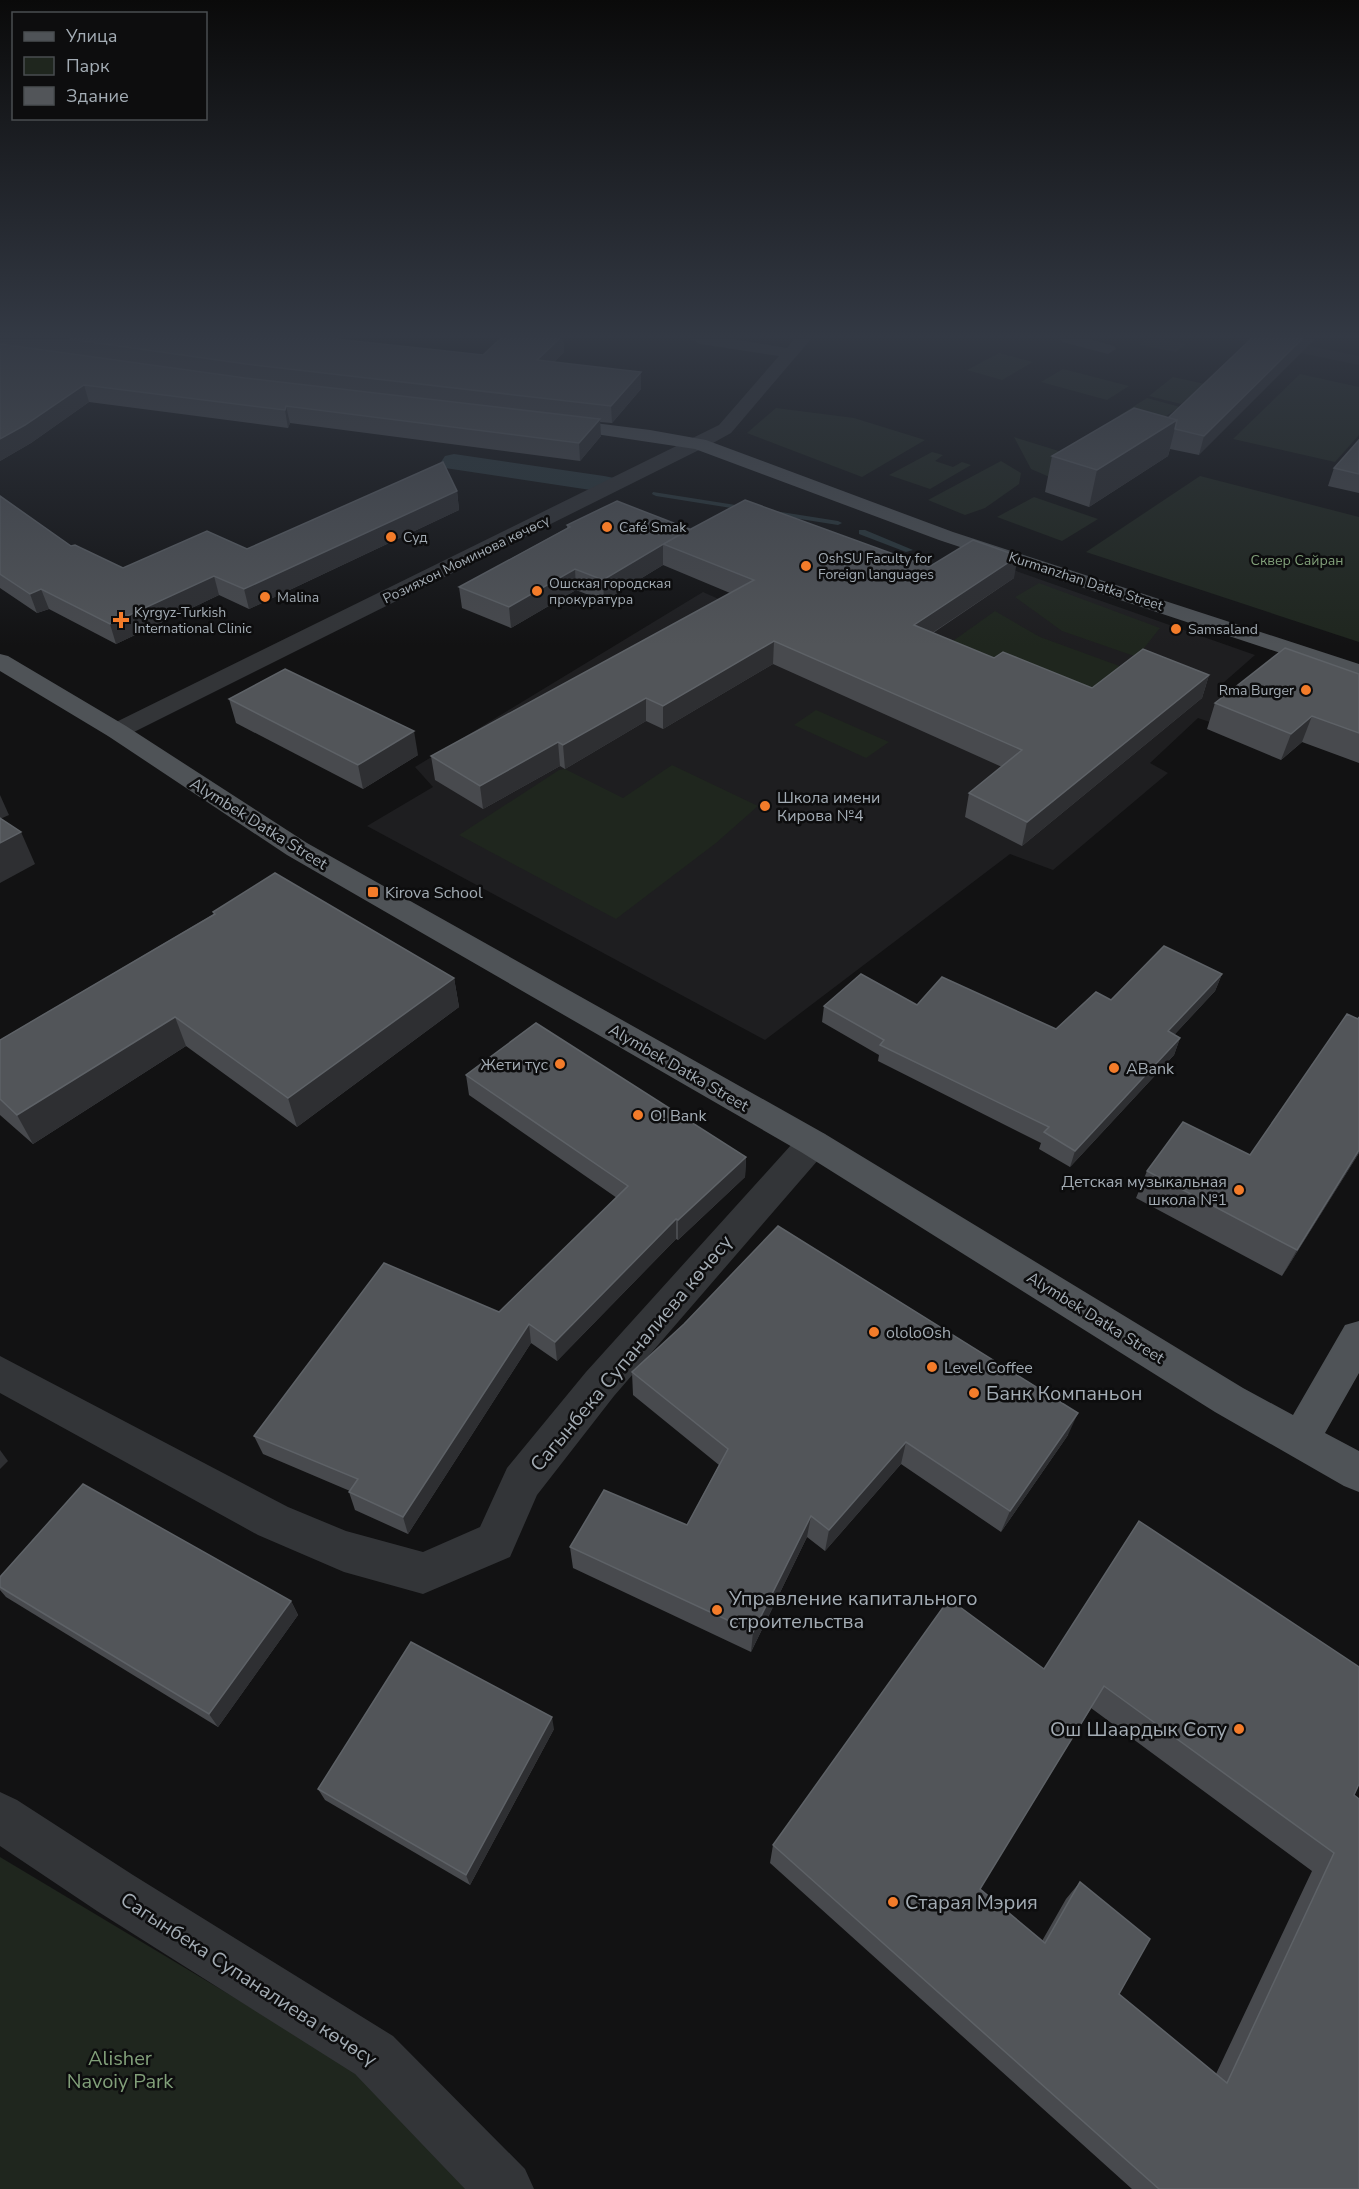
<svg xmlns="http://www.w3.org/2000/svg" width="1359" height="2189" viewBox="0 0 1359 2189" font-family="'Nunito Sans',sans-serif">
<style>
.built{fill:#1e1e20}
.green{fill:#1f261e}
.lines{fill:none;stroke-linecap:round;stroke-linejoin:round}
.stream{fill:#2b383c;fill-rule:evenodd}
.canal{fill:#2b383c;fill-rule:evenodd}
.minor{fill:#333538;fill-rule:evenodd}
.primary{fill:#4f5357;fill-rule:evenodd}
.wall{fill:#484a4e;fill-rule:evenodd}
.shaded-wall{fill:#2e2f32}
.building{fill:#525559;stroke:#5e6267;stroke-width:1.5;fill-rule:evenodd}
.poi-dot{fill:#f37c2a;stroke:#0d0d0e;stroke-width:2}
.labels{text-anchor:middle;stroke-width:5;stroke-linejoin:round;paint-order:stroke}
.far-poi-label{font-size:14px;fill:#a3acb4;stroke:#0d0d0e;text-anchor:start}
.far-street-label{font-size:14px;fill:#a3acb4;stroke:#0d0d0e}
.far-park-label{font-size:14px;fill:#819f79;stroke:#0d0d0e}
.poi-label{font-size:16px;fill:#a3acb4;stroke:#0d0d0e;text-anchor:start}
.street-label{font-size:16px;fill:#a3acb4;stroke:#0d0d0e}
.near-street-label{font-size:20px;fill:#a3acb4;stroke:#0d0d0e}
.near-poi-label{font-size:20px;fill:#a3acb4;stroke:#0d0d0e;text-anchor:start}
.near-park-label{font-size:20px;fill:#819f79;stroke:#0d0d0e}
</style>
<rect width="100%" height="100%" fill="#121213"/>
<g class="built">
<polygon points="1146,339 1163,339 1186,344 1176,352 1139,345"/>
<polygon points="1233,339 1275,339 1359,356 1359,365"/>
<polygon points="968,554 1255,655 1222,684 1248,696 1216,724 1198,718 1150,763 1168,773 1053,870 1010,854 765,1040 367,826 433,787 415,767 703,592 818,644"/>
</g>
<g class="green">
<polygon points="999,353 1033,362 1002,380 967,370"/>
<polygon points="1063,369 1129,386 1107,400 1041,382"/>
<polygon points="1300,374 1359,387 1359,435 1335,462 1233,439"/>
<polygon points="1173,377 1205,384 1181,404 1149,396"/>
<polygon points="1147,398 1180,407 1154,424 1120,415"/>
<polygon points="776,408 854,418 925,440 862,477 747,433"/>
<polygon points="1014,437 1094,462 1061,482 1031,469"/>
<polygon points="932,452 943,455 935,461 953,467 962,462 971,465 930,489 889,475"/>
<polygon points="1001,461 1021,473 1019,484 985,508 965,515 928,500"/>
<polygon points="1200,476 1359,517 1359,642 1086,552"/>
<polygon points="1034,497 1098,519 1062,541 997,517"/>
<polygon points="1039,583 1160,628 1137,657 1062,631 1015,597"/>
<polygon points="995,611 1040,637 1125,668 1058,724 936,653"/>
<polygon points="816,710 889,742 866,758 794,725"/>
<polygon points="672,765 758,806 716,843 616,919 459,835 559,770 565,769 623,798"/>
<polygon points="0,1857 342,2062 483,2189 0,2189"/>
</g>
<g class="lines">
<g class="stream">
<polygon points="653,492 838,521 842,523 838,525 656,496 652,494"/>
<polygon points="859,530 865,530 913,550 906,552 859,534"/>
</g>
<polygon class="canal" points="454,454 604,476 614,478 618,484 614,490 604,492 445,468 441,462 445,456"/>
<g class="minor">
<polygon points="692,339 733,339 787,348 794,339 811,339 731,433 713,443 126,736 117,738 108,736 105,731 108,726 719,425 779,356 700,344"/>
<polygon points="1060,339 1089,339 1114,346 1116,349 1108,354 1062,342"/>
<polygon points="813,1130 825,1134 830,1143 825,1152 614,1396 537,1495 510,1557 423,1594 344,1572 258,1535 0,1393 0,1356 288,1507 346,1531 423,1552 480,1527 507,1468 586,1372 801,1134"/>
<polygon points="0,1792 17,1800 133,1875 393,2036 525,2169 534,2189 465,2189 355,2074 97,1911 0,1846"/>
</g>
<g class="primary">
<polygon points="555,418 650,430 706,440 953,532 1359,664 1359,679 939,540 695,449 549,427 546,423"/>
<polygon points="0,654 8,656 126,726 307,843 825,1134 1243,1388 1293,1415 1345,1325 1359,1321 1359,1373 1325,1433 1359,1451 1359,1492 1344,1486 1215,1412 801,1152 287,855 108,736 0,671"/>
</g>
</g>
<g class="wall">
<polygon points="0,339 336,339 483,355 500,339 563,339 564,352 554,362 641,372 641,389 612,423 600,422 601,436 580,461 290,423 288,428 89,402 31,443 0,461"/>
<polygon points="1251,339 1199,455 1170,449 1168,456 1089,507 1045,492 1052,456 1168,418"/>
<polygon points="1359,440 1359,493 1328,486 1334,468"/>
<polygon points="457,491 459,510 249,609 219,595 116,644 49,609 37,613 0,588 0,496 71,546 123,568 247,549"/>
<polygon points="567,525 689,529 689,530 929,567 1014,578 933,633 994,658 1092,688 1209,675 1202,698 1022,846 965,817 969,793 1002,767 773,664 663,729 646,721 565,769 560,766 483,809 435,780 431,756 730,593 663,565 604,601 576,590 511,628 462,608 459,587 567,528"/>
<polygon points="1359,674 1359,763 1302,742 1281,760 1207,729 1215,703"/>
<polygon points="229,699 418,755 363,789 236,723"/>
<polygon points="213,912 454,978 459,1007 297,1127 186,1046 33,1144 0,1115 0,1040 214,914"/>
<polygon points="1222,974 1215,991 1174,1035 1180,1038 1174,1055 1070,1167 1039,1149 1041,1143 878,1061 879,1055 822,1022 824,1006 917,1005 1056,1029 1111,1000"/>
<polygon points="1359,1017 1359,1153 1282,1276 1136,1198 1147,1171 1250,1155"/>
<polygon points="466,1075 746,1157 745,1177 678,1240 676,1239 557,1361 531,1343 408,1534 355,1510 349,1492 350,1491 263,1454 254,1436 499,1312 617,1198 469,1095"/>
<polygon points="632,1372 1068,1435 1001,1532 901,1464 825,1551 807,1537 751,1652 573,1568 570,1547 687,1525 719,1465 633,1395"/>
<path d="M 1139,1521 L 1354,1795 L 1359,2189 L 1132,2189 L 770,1863 L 773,1845 L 1044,1669 ZM 1091,1708 L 1312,1871 L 1216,2074 L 1119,1994 L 1080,1882 L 1066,1899 L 1042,1941 L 980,1889 Z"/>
<polygon points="0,1577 291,1601 298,1615 218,1727 6,1597 0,1590"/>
<polygon points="554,1729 470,1885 325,1800 318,1789"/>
</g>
<g class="shaded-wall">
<polygon points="559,339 563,339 564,352 539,377 537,360"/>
<polygon points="1302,339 1315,339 1199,455 1204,436"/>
<polygon points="641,372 641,389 612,423 611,406"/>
<polygon points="84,385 89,402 31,443 0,461 0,439"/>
<polygon points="286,406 290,423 288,428 285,410"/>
<polygon points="600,419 601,436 580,461 579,443"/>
<polygon points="1177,420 1168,456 1089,507 1097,470"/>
<polygon points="457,491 459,510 249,609 244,589"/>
<polygon points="663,544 663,565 604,601 603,580"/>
<polygon points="1018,556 1014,578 911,647 914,625"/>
<polygon points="575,569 576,590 511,628 509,607"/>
<polygon points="214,576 219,595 116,644 110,624"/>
<polygon points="41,589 49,609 37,613 30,594"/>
<polygon points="774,641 773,664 663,729 663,706"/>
<polygon points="1209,675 1202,698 1022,846 1027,822"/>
<polygon points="646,698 646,721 565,769 563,745"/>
<polygon points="1312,716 1302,742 1281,760 1291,734"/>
<polygon points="414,731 418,755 363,789 358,765"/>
<polygon points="558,742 560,766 483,809 480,786"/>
<polygon points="0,795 9,815 0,819"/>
<polygon points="21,832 35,864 0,883 0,843"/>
<polygon points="1222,974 1215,991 1162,1048 1168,1031"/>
<polygon points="454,978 459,1007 297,1127 288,1098"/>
<polygon points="175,1017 186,1046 33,1144 17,1115"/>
<polygon points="1180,1038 1174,1055 1070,1167 1075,1151"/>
<polygon points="1359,1150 1359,1153 1282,1276 1297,1250"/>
<polygon points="746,1157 745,1177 678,1240 678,1220"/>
<polygon points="676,1219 676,1239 557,1361 555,1342"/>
<polygon points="529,1324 531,1343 408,1534 403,1517"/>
<polygon points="1078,1413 1068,1435 1001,1532 1010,1511"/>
<polygon points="906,1442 901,1464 825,1551 829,1530"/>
<polygon points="0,1450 8,1461 0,1469"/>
<polygon points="811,1516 807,1537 751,1652 753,1632"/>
<polygon points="291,1601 298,1615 218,1727 209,1714"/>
<polygon points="552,1717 554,1729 470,1885 466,1875"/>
</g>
<g class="building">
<polygon points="69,339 336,339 483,355 500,339 559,339 537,360 641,372 611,406 246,364"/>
<polygon points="1251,339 1302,339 1204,436 1175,429 1177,420 1168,418"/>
<polygon points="0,344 245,378 600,419 579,443 286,406 285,410 84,385 25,425 0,439"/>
<polygon points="1134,408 1177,420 1097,470 1052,456"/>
<polygon points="1359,440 1359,474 1334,468"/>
<polygon points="443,462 457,491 244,589 214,576 110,624 41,589 30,594 0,574 0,496 71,546 75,545 123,568 207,531 247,549"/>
<polygon points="745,500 929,567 973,540 1018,556 914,625 994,658 1003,652 1092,688 1143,649 1209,675 1027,822 969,793 1022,750 774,641 663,706 646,698 563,745 558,742 480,786 431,756 754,580 663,544"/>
<polygon points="617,501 689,529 603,580 575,569 509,607 459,587 570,527 567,525"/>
<polygon points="1285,648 1359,674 1359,733 1312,716 1291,734 1215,703"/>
<polygon points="285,669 414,731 358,765 229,699"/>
<polygon points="0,818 21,832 0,843"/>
<polygon points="275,873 454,978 288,1098 175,1017 17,1115 0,1099 0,1040 215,914 213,912"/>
<polygon points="1164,946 1222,974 1168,1031 1180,1038 1075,1151 1044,1132 1049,1127 880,1045 884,1040 824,1006 861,974 917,1005 942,977 1056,1029 1096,992 1111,1000"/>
<polygon points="1347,1014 1358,1019 1359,1017 1359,1150 1297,1250 1147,1171 1183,1122 1250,1155"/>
<polygon points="536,1023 746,1157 678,1220 676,1219 555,1342 529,1324 403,1517 349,1492 358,1479 254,1436 384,1263 499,1312 628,1186 466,1075"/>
<polygon points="778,1226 1078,1413 1010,1511 906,1442 829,1530 811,1516 753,1632 570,1547 604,1490 687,1525 728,1449 632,1372 684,1324"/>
<polygon points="83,1484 291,1601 209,1714 0,1587 0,1577"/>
<path d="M 1139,1521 L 1359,1667 L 1359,1784 L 1354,1795 L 1359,1799 L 1359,2189 L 1159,2189 L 773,1845 L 949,1599 L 1044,1669 ZM 1104,1686 L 1334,1853 L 1227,2083 L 1119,1994 L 1150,1939 L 1080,1882 L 1045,1943 L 980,1889 Z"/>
<polygon points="411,1642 552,1717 466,1875 318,1789"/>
</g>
<linearGradient id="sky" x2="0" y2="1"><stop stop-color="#0a0a0a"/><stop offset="0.52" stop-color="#333944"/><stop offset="1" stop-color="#333944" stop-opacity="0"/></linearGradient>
<rect width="1359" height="646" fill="url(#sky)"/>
<g class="poi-dot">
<circle cx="607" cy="527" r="6"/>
<circle cx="391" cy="537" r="6"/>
<circle cx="806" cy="566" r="6"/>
<circle cx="537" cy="591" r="6"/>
<circle cx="265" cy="597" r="6"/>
<path d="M118 611h6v6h6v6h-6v6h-6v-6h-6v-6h6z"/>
<circle cx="1176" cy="629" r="6"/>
<circle cx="1306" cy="690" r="6"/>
<circle cx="765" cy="806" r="6"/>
<rect x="367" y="886" width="12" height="12" rx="3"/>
<circle cx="560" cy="1064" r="6"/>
<circle cx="1114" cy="1068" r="6"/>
<circle cx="638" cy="1115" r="6"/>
<circle cx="1239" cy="1190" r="6"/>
<circle cx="874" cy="1332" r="6"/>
<circle cx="932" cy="1367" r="6"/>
<circle cx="974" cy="1393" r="6"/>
<circle cx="717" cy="1610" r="6"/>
<circle cx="1239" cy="1729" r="6"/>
<circle cx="893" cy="1902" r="6"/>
</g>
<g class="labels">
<g class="far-poi-label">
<text x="619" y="532">Café Smak</text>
<text x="403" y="542">Суд</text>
<text x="818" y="563">OshSU Faculty for<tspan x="818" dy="16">Foreign languages</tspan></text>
<text x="549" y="588">Ошская городская<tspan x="549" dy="16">прокуратура</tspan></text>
<text x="277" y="602">Malina</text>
<text x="134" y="617">Kyrgyz-Turkish<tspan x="134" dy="16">International Clinic</tspan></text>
<text x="1188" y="634">Samsaland</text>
<text x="1294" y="695" text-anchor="end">Rma Burger</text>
</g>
<g class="far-street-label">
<text transform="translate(466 559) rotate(-26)" y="5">Розияхон Моминова көчөсү</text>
<text transform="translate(1086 581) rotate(18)" y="5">Kurmanzhan Datka Street</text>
</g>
<g class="far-park-label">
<text x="1297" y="565">Сквер Сайран</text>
</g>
<g class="poi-label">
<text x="777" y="803">Школа имени<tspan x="777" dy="18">Кирова №4</tspan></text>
<text x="385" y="898">Kirova School</text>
<text x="548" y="1070" text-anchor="end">Жети түс</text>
<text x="1126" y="1074">ABank</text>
<text x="650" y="1121">О! Bank</text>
<text x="1227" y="1187" text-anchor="end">Детская музыкальная<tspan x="1227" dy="18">школа №1</tspan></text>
<text x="886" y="1338">ololoOsh</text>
<text x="944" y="1373">Level Coffee</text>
</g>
<g class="street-label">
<text transform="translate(259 823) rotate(32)" y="6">Alymbek Datka Street</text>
<text transform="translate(679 1067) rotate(30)" y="6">Alymbek Datka Street</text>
<text transform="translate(1096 1317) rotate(32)" y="6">Alymbek Datka Street</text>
</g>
<g class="near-street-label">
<text transform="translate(631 1353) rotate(-50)" y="7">Сагынбека Супаналиева көчөсү</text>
<text transform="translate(249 1979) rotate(33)" y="7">Сагынбека Супаналиева көчөсү</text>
</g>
<g class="near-poi-label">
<text x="986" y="1400">Банк Компаньон</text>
<text x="729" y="1605">Управление капитального<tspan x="729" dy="23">строительства</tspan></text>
<text x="1227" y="1736" text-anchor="end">Ош Шаардык Соту</text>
<text x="905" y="1909">Старая Мэрия</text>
</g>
<g class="near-park-label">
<text x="120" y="2065">Alisher<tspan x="120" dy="23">Navoiy Park</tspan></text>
</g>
</g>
<rect x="12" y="12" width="195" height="108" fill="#0d0d0e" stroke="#494d50" stroke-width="1.5"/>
<rect x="24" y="32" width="30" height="9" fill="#4f5357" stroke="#494d50" stroke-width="1.5"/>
<text x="66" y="42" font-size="18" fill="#a3acb4">Улица</text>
<rect x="24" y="57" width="30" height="18" fill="#1f261e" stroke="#494d50" stroke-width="1.5"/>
<text x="66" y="72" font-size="18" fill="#a3acb4">Парк</text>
<rect x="24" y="87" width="30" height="18" fill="#525559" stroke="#494d50" stroke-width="1.5"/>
<text x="66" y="102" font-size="18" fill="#a3acb4">Здание</text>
</svg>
